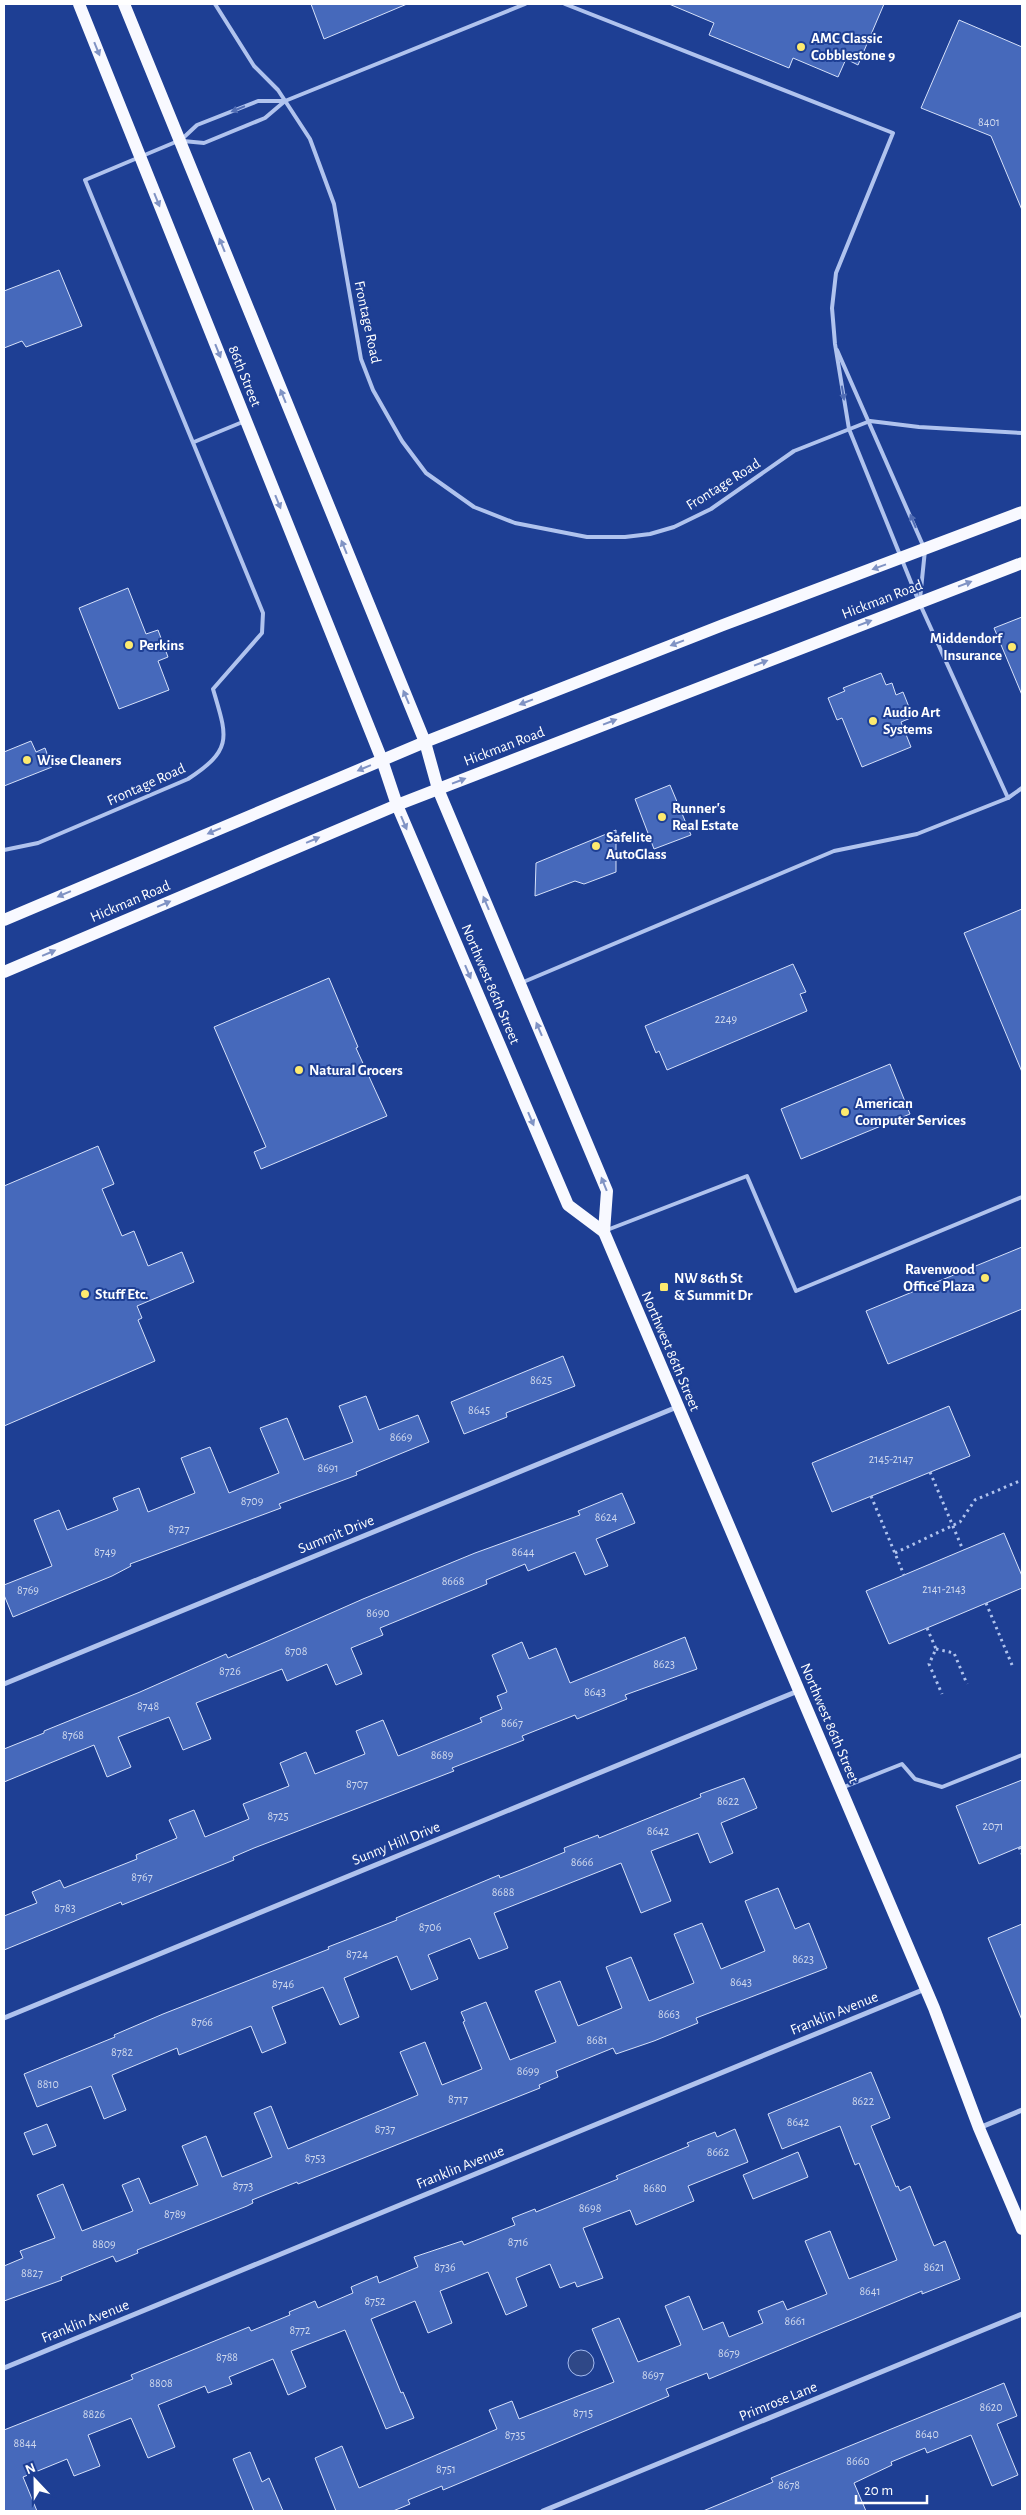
<svg xmlns="http://www.w3.org/2000/svg" width="1026" height="2515" viewBox="0 0 1026 2515" font-family="'Alegreya Sans',sans-serif">
<style>
.water{fill:#2f4887;stroke:#a4bbf0}
.building{fill:#4669bb;stroke:#d6e1fa}
.lines{fill:none;stroke-linecap:round;stroke-linejoin:round}
.path{stroke:#b0c3ee;stroke-width:3;stroke-dasharray:2.5 4;stroke-linecap:butt}
.lane{stroke:#b0c3ee;stroke-width:4}
.street{stroke:#b0c3ee;stroke-width:5}
.primary{stroke:#f8f9ff;stroke-width:12}
.oneway{fill:#8093c4}
.oneway2{fill:#516db4}
.poi-dot{fill:#fdea6f;stroke:#1e3f94;stroke-width:2}
.labels{text-anchor:middle;stroke-width:4;stroke-linejoin:round;paint-order:stroke}
.number-label{font-size:12px;fill:#d1daee}
.poi-label{font-size:15px;font-weight:bold;fill:#fff;stroke:#1e3f94;text-anchor:start}
.street-label{font-size:15px;fill:#fff;stroke:#1e3f94}
</style>
<rect width="100%" height="100%" fill="#1e3f94"/>
<circle class="water" cx="581" cy="2363" r="13"/>
<g class="building">
<polygon points="311,4 407,4 324,39"/>
<polygon points="669,4 884,4 858,65 846,59 838,77 793,58 789,68 709,35 714,23"/>
<polygon points="959,20 1022,47 1022,210 991,136 921,108"/>
<polygon points="59,270 82,326 26,347 22,341 4,348 4,291"/>
<polygon points="128,588 146,634 158,630 168,657 158,661 169,690 119,709 79,608"/>
<polygon points="1022,617 1022,695 994,628"/>
<polygon points="881,673 886,685 892,683 896,695 903,692 913,717 901,722 911,747 862,767 842,718 837,720 828,698 845,691 843,688"/>
<polygon points="31,741 36,752 45,748 52,767 4,786 4,752"/>
<polygon points="670,785 691,835 654,849 635,799"/>
<polygon points="616,830 616,872 584,884 575,881 535,896 536,863"/>
<polygon points="1022,909 1022,1072 964,933"/>
<polygon points="793,964 806,992 800,994 807,1011 667,1070 659,1051 656,1053 645,1026"/>
<polygon points="329,978 358,1047 356,1048 387,1116 261,1169 254,1152 266,1147 214,1027"/>
<polygon points="890,1064 910,1114 801,1159 781,1109"/>
<polygon points="98,1146 114,1184 102,1189 122,1236 134,1231 148,1266 182,1252 194,1282 137,1306 142,1318 138,1320 155,1361 4,1426 4,1186"/>
<polygon points="1022,1247 1022,1309 888,1364 866,1311"/>
<polygon points="563,1356 575,1386 506,1413 507,1417 464,1434 451,1402"/>
<polygon points="366,1396 379,1430 418,1415 429,1442 356,1472 357,1475 279,1504 281,1508 130,1564 131,1566 112,1576 13,1617 4,1595 4,1585 52,1566 34,1520 59,1510 67,1530 118,1510 113,1498 139,1488 148,1512 195,1493 181,1458 210,1447 229,1493 279,1473 260,1428 287,1418 304,1460 353,1442 339,1406"/>
<polygon points="949,1406 970,1456 832,1512 812,1463"/>
<polygon points="622,1493 635,1523 596,1539 608,1566 585,1575 575,1552 528,1571 525,1564 486,1580 487,1584 380,1628 383,1635 351,1648 362,1674 336,1685 327,1664 287,1681 282,1669 196,1703 211,1739 183,1750 169,1717 118,1737 131,1767 107,1777 94,1745 4,1782 4,1749 44,1733 44,1731 140,1692 226,1654 228,1658 270,1640 363,1599 475,1553 580,1515 578,1511"/>
<polygon points="1004,1533 1022,1576 1022,1588 889,1644 866,1591"/>
<polygon points="685,1637 697,1669 625,1695 627,1699 577,1719 575,1715 522,1736 524,1740 452,1768 454,1771 254,1848 233,1857 234,1860 122,1905 121,1902 4,1950 4,1916 37,1903 32,1892 60,1880 64,1888 137,1859 136,1855 177,1838 169,1820 194,1810 205,1837 249,1819 243,1804 289,1786 280,1763 306,1752 315,1774 365,1754 356,1731 383,1720 398,1756 482,1722 480,1718 502,1709 497,1696 507,1692 492,1655 522,1642 529,1659 556,1648 570,1683"/>
<polygon points="744,1778 757,1808 721,1823 733,1853 710,1863 698,1833 651,1851 671,1901 641,1913 621,1863 494,1913 508,1948 479,1959 470,1938 428,1955 438,1979 411,1990 397,1956 344,1978 359,2017 340,2025 323,1987 272,2007 286,2043 262,2053 251,2026 179,2055 177,2048 112,2075 126,2110 104,2119 91,2086 37,2107 24,2074 115,2037 114,2035 163,2014 329,1949 328,1947 397,1920 396,1918 499,1875 500,1878 523,1869 565,1852 564,1848 598,1835 599,1838 701,1797 700,1794"/>
<polygon points="1022,1780 1022,1846 979,1864 956,1806"/>
<polygon points="778,1888 795,1929 809,1923 827,1968 696,2018 698,2023 654,2041 616,2054 613,2048 556,2071 558,2077 539,2085 540,2088 298,2184 297,2182 252,2200 253,2203 247,2206 137,2250 138,2253 116,2262 113,2256 61,2277 62,2280 4,2301 4,2266 23,2258 20,2251 55,2238 37,2195 63,2184 82,2231 133,2211 122,2185 139,2178 150,2204 198,2185 182,2146 206,2136 222,2177 272,2157 254,2113 271,2106 288,2149 418,2095 400,2052 425,2042 442,2085 482,2069 463,2022 465,2021 461,2012 486,2002 510,2060 556,2042 535,1991 560,1981 578,2026 622,2008 606,1967 631,1957 649,2001 694,1983 674,1934 702,1923 721,1969 765,1951 745,1901"/>
<polygon points="1022,1924 1022,2020 988,1938"/>
<polygon points="871,2072 890,2118 871,2126 896,2187 898,2186 900,2191 910,2186 934,2246 945,2241 960,2279 922,2294 922,2291 709,2379 707,2373 666,2389 669,2396 443,2490 442,2486 408,2500 410,2504 393,2511 336,2511 315,2458 342,2446 359,2488 497,2429 489,2410 512,2401 519,2419 614,2382 592,2329 619,2318 638,2362 681,2345 665,2306 689,2296 703,2330 723,2322 729,2337 763,2323 758,2311 783,2301 787,2310 827,2294 805,2241 830,2231 849,2279 897,2260 859,2163 855,2165 840,2126 782,2149 768,2114"/>
<polygon points="47,2124 56,2146 33,2155 24,2133"/>
<polygon points="735,2129 748,2162 688,2186 694,2201 636,2225 630,2210 583,2228 603,2278 577,2287 575,2282 560,2288 550,2264 516,2278 527,2306 506,2315 488,2272 440,2291 452,2323 428,2333 415,2301 371,2319 401,2393 403,2392 414,2418 386,2429 345,2330 291,2351 306,2387 288,2395 273,2359 229,2377 232,2384 208,2393 205,2386 158,2405 175,2447 148,2458 131,2418 88,2435 100,2466 74,2476 67,2459 23,2477 37,2511 4,2511 4,2430 133,2379 131,2375 249,2327 251,2331 290,2315 289,2312 315,2301 318,2308 353,2293 351,2287 377,2276 379,2283 418,2267 414,2257 462,2241 464,2245 515,2225 512,2218 535,2209 536,2212 618,2179 616,2176 689,2146 687,2143 715,2132 717,2137"/>
<polygon points="798,2152 808,2177 753,2199 743,2175"/>
<polygon points="1004,2383 1017,2416 997,2424 1018,2475 992,2486 971,2435 927,2453 925,2448 891,2462 892,2465 854,2483 866,2511 703,2511 773,2482 771,2478"/>
<polygon points="250,2452 262,2482 269,2478 283,2511 254,2511 233,2459"/>
</g>
<g class="lines">
<g class="path">
<polyline points="930,1472 963,1550"/>
<polyline points="871,1496 904,1575"/>
<polyline points="895,1553 960,1522 975,1500 1022,1480"/>
<polyline points="986,1603 1012,1665"/>
<polyline points="927,1628 936,1649 929,1664 942,1694"/>
<polyline points="936,1649 954,1653 967,1684"/>
<polyline points="1019,1847 1022,1854"/>
</g>
<g class="lane">
<polyline points="215,4 254,66 278,90 310,139 334,204 361,359 373,390 402,441 426,473 474,507 515,523 587,537 625,537 650,534 674,527 711,509 794,451 870,421 919,427 1022,433"/>
<polyline points="565,4 893,133 836,273 832,308 835,344 849,429 919,602 1008,798"/>
<polyline points="182,139 197,125 258,101 285,101"/>
<polyline points="183,141 204,143 265,118 285,101 525,4"/>
<polyline points="837,350 925,550 920,599"/>
<polyline points="194,442 245,421"/>
<path d="M 4,850 L 38,843 L 188,779 C 234,749 227,737 213,689 L 262,633 L 263,613 L 85,180 L 178,141"/>
<polyline points="521,983 834,851 917,834 1008,798 1022,788"/>
<polyline points="607,1230 747,1176 796,1291 1022,1197"/>
<polyline points="844,1787 902,1764 915,1779 942,1787 1022,1755"/>
</g>
<g class="street">
<polyline points="4,1684 677,1407"/>
<polyline points="4,2018 798,1691"/>
<polyline points="979,2128 1022,2110"/>
<polyline points="4,2368 925,1989"/>
<polyline points="543,2511 1022,2314"/>
</g>
<g class="primary">
<polyline points="79,4 382,760 397,805 568,1205 604,1232"/>
<polyline points="124,4 425,742 438,789 607,1191 604,1232 934,2008 979,2128 1022,2229"/>
<polyline points="4,920 425,742 723,625 1022,512"/>
<polyline points="4,972 397,805 1022,563"/>
</g>
</g>
<defs><path id="oneway-solid" d="M-6-.8H1V-3.2L6.5 0L1 3.2V.8H-6Z" transform="scale(1.25)"/></defs>
<g class="oneway">
<use href="#oneway-solid" transform="translate(97 49) rotate(68)"/>
<use href="#oneway-solid" transform="translate(157 200) rotate(68)"/>
<use href="#oneway-solid" transform="translate(222 245) rotate(-112)"/>
<use href="#oneway-solid" transform="translate(218 351) rotate(68)"/>
<use href="#oneway-solid" transform="translate(283 396) rotate(-112)"/>
<use href="#oneway-solid" transform="translate(278 502) rotate(68)"/>
<use href="#oneway-solid" transform="translate(344 547) rotate(-112)"/>
<use href="#oneway-solid" transform="translate(879 567) rotate(160)"/>
<use href="#oneway-solid" transform="translate(965 584) rotate(-21)"/>
<use href="#oneway-solid" transform="translate(865 623) rotate(-21)"/>
<use href="#oneway-solid" transform="translate(677 643) rotate(159)"/>
<use href="#oneway-solid" transform="translate(761 663) rotate(-21)"/>
<use href="#oneway-solid" transform="translate(406 697) rotate(-113)"/>
<use href="#oneway-solid" transform="translate(526 702) rotate(159)"/>
<use href="#oneway-solid" transform="translate(610 722) rotate(-21)"/>
<use href="#oneway-solid" transform="translate(364 768) rotate(157)"/>
<use href="#oneway-solid" transform="translate(459 781) rotate(-21)"/>
<use href="#oneway-solid" transform="translate(404 823) rotate(67)"/>
<use href="#oneway-solid" transform="translate(214 831) rotate(157)"/>
<use href="#oneway-solid" transform="translate(313 840) rotate(-23)"/>
<use href="#oneway-solid" transform="translate(64 894) rotate(157)"/>
<use href="#oneway-solid" transform="translate(486 903) rotate(-113)"/>
<use href="#oneway-solid" transform="translate(164 904) rotate(-23)"/>
<use href="#oneway-solid" transform="translate(49 953) rotate(-23)"/>
<use href="#oneway-solid" transform="translate(468 972) rotate(67)"/>
<use href="#oneway-solid" transform="translate(539 1029) rotate(-113)"/>
<use href="#oneway-solid" transform="translate(531 1119) rotate(67)"/>
<use href="#oneway-solid" transform="translate(604 1184) rotate(-112)"/>
</g>
<g class="oneway2">
<use href="#oneway-solid" transform="translate(238 109) rotate(158)"/>
<use href="#oneway-solid" transform="translate(843 393) rotate(80)"/>
<use href="#oneway-solid" transform="translate(913 521) rotate(-113)"/>
</g>
<g class="poi-dot">
<circle cx="801" cy="47" r="5"/>
<circle cx="129" cy="645" r="5"/>
<circle cx="1012" cy="647" r="5"/>
<circle cx="873" cy="721" r="5"/>
<circle cx="27" cy="760" r="5"/>
<circle cx="662" cy="817" r="5"/>
<circle cx="596" cy="846" r="5"/>
<circle cx="299" cy="1070" r="5"/>
<circle cx="845" cy="1112" r="5"/>
<circle cx="985" cy="1278" r="5"/>
<rect x="659" y="1282" width="10" height="10" rx="2.5"/>
<circle cx="85" cy="1294" r="5"/>
</g>
<g class="labels">
<g class="number-label">
<text x="989" y="126">8401</text>
<text x="726" y="1023">2249</text>
<text x="541" y="1384">8625</text>
<text x="479" y="1414">8645</text>
<text x="401" y="1441">8669</text>
<text x="891" y="1463">2145-2147</text>
<text x="328" y="1472">8691</text>
<text x="252" y="1505">8709</text>
<text x="606" y="1521">8624</text>
<text x="179" y="1533">8727</text>
<text x="105" y="1556">8749</text>
<text x="523" y="1556">8644</text>
<text x="453" y="1585">8668</text>
<text x="944" y="1593">2141-2143</text>
<text x="28" y="1594">8769</text>
<text x="378" y="1617">8690</text>
<text x="296" y="1655">8708</text>
<text x="664" y="1668">8623</text>
<text x="230" y="1675">8726</text>
<text x="595" y="1696">8643</text>
<text x="148" y="1710">8748</text>
<text x="512" y="1727">8667</text>
<text x="73" y="1739">8768</text>
<text x="442" y="1759">8689</text>
<text x="357" y="1788">8707</text>
<text x="728" y="1805">8622</text>
<text x="278" y="1820">8725</text>
<text x="993" y="1830">2071</text>
<text x="658" y="1835">8642</text>
<text x="582" y="1866">8666</text>
<text x="142" y="1881">8767</text>
<text x="503" y="1896">8688</text>
<text x="65" y="1912">8783</text>
<text x="430" y="1931">8706</text>
<text x="357" y="1958">8724</text>
<text x="803" y="1963">8623</text>
<text x="741" y="1986">8643</text>
<text x="283" y="1988">8746</text>
<text x="669" y="2018">8663</text>
<text x="202" y="2026">8766</text>
<text x="597" y="2044">8681</text>
<text x="122" y="2056">8782</text>
<text x="528" y="2075">8699</text>
<text x="48" y="2088">8810</text>
<text x="458" y="2103">8717</text>
<text x="863" y="2105">8622</text>
<text x="798" y="2126">8642</text>
<text x="385" y="2133">8737</text>
<text x="718" y="2156">8662</text>
<text x="315" y="2162">8753</text>
<text x="243" y="2190">8773</text>
<text x="655" y="2192">8680</text>
<text x="590" y="2212">8698</text>
<text x="175" y="2218">8789</text>
<text x="518" y="2246">8716</text>
<text x="104" y="2248">8809</text>
<text x="445" y="2271">8736</text>
<text x="934" y="2271">8621</text>
<text x="32" y="2277">8827</text>
<text x="870" y="2295">8641</text>
<text x="375" y="2305">8752</text>
<text x="795" y="2325">8661</text>
<text x="300" y="2334">8772</text>
<text x="729" y="2357">8679</text>
<text x="227" y="2361">8788</text>
<text x="653" y="2379">8697</text>
<text x="161" y="2387">8808</text>
<text x="991" y="2411">8620</text>
<text x="583" y="2417">8715</text>
<text x="94" y="2418">8826</text>
<text x="927" y="2438">8640</text>
<text x="515" y="2439">8735</text>
<text x="25" y="2447">8844</text>
<text x="858" y="2465">8660</text>
<text x="446" y="2473">8751</text>
<text x="789" y="2489">8678</text>
</g>
<g class="poi-label">
<text x="811" y="43">AMC Classic<tspan x="811" dy="17">Cobblestone 9</tspan></text>
<text x="1002" y="643" text-anchor="end">Middendorf<tspan x="1002" dy="17">Insurance</tspan></text>
<text x="139" y="650">Perkins</text>
<text x="883" y="717">Audio Art<tspan x="883" dy="17">Systems</tspan></text>
<text x="37" y="765">Wise Cleaners</text>
<text x="672" y="813">Runner's<tspan x="672" dy="17">Real Estate</tspan></text>
<text x="606" y="842">Safelite<tspan x="606" dy="17">AutoGlass</tspan></text>
<text x="309" y="1075">Natural Grocers</text>
<text x="855" y="1108">American<tspan x="855" dy="17">Computer Services</tspan></text>
<text x="975" y="1274" text-anchor="end">Ravenwood<tspan x="975" dy="17">Office Plaza</tspan></text>
<text x="674" y="1283">NW 86th St<tspan x="674" dy="17">&amp; Summit Dr</tspan></text>
<text x="95" y="1299">Stuff Etc.</text>
</g>
<g class="street-label">
<text transform="translate(368 322) rotate(78)" y="5">Frontage Road</text>
<text transform="translate(245 376) rotate(68)" y="5">86th Street</text>
<text transform="translate(723 484) rotate(-32)" y="5">Frontage Road</text>
<text transform="translate(882 599) rotate(-21)" y="5">Hickman Road</text>
<text transform="translate(504 746) rotate(-21)" y="5">Hickman Road</text>
<text transform="translate(146 784) rotate(-24)" y="5">Frontage Road</text>
<text transform="translate(130 901) rotate(-23)" y="5">Hickman Road</text>
<text transform="translate(491 984) rotate(67)" y="5">Northwest 86th Street</text>
<text transform="translate(671 1351) rotate(67)" y="5">Northwest 86th Street</text>
<text transform="translate(336 1534) rotate(-22)" y="5">Summit Drive</text>
<text transform="translate(830 1723) rotate(67)" y="5">Northwest 86th Street</text>
<text transform="translate(396 1843) rotate(-22)" y="5">Sunny Hill Drive</text>
<text transform="translate(834 2013) rotate(-22)" y="5">Franklin Avenue</text>
<text transform="translate(460 2167) rotate(-22)" y="5">Franklin Avenue</text>
<text transform="translate(85 2321) rotate(-22)" y="5">Franklin Avenue</text>
<text transform="translate(778 2401) rotate(-22)" y="5">Primrose Lane</text>
</g>
</g>
<rect width="1026" height="2515" fill="none" stroke="#ffffff" stroke-width="10"/>
<g transform="translate(35 2480) rotate(338)" stroke="#1e3f94" stroke-width="4" paint-order="stroke">
<path d="M0-4L9 19L0 12L-9 19Z" fill="#ffffff"/>
<text y="-8" font-size="14" font-weight="bold" text-anchor="middle" fill="#ffffff">N</text>
</g>
<path d="M856 2495v8h71v-8" fill="none" stroke="#ffffff" stroke-width="2.5"/>
<text x="864" y="2495" font-size="15" fill="#ffffff" stroke="#1e3f94" stroke-width="4" paint-order="stroke">20 m</text>
</svg>
